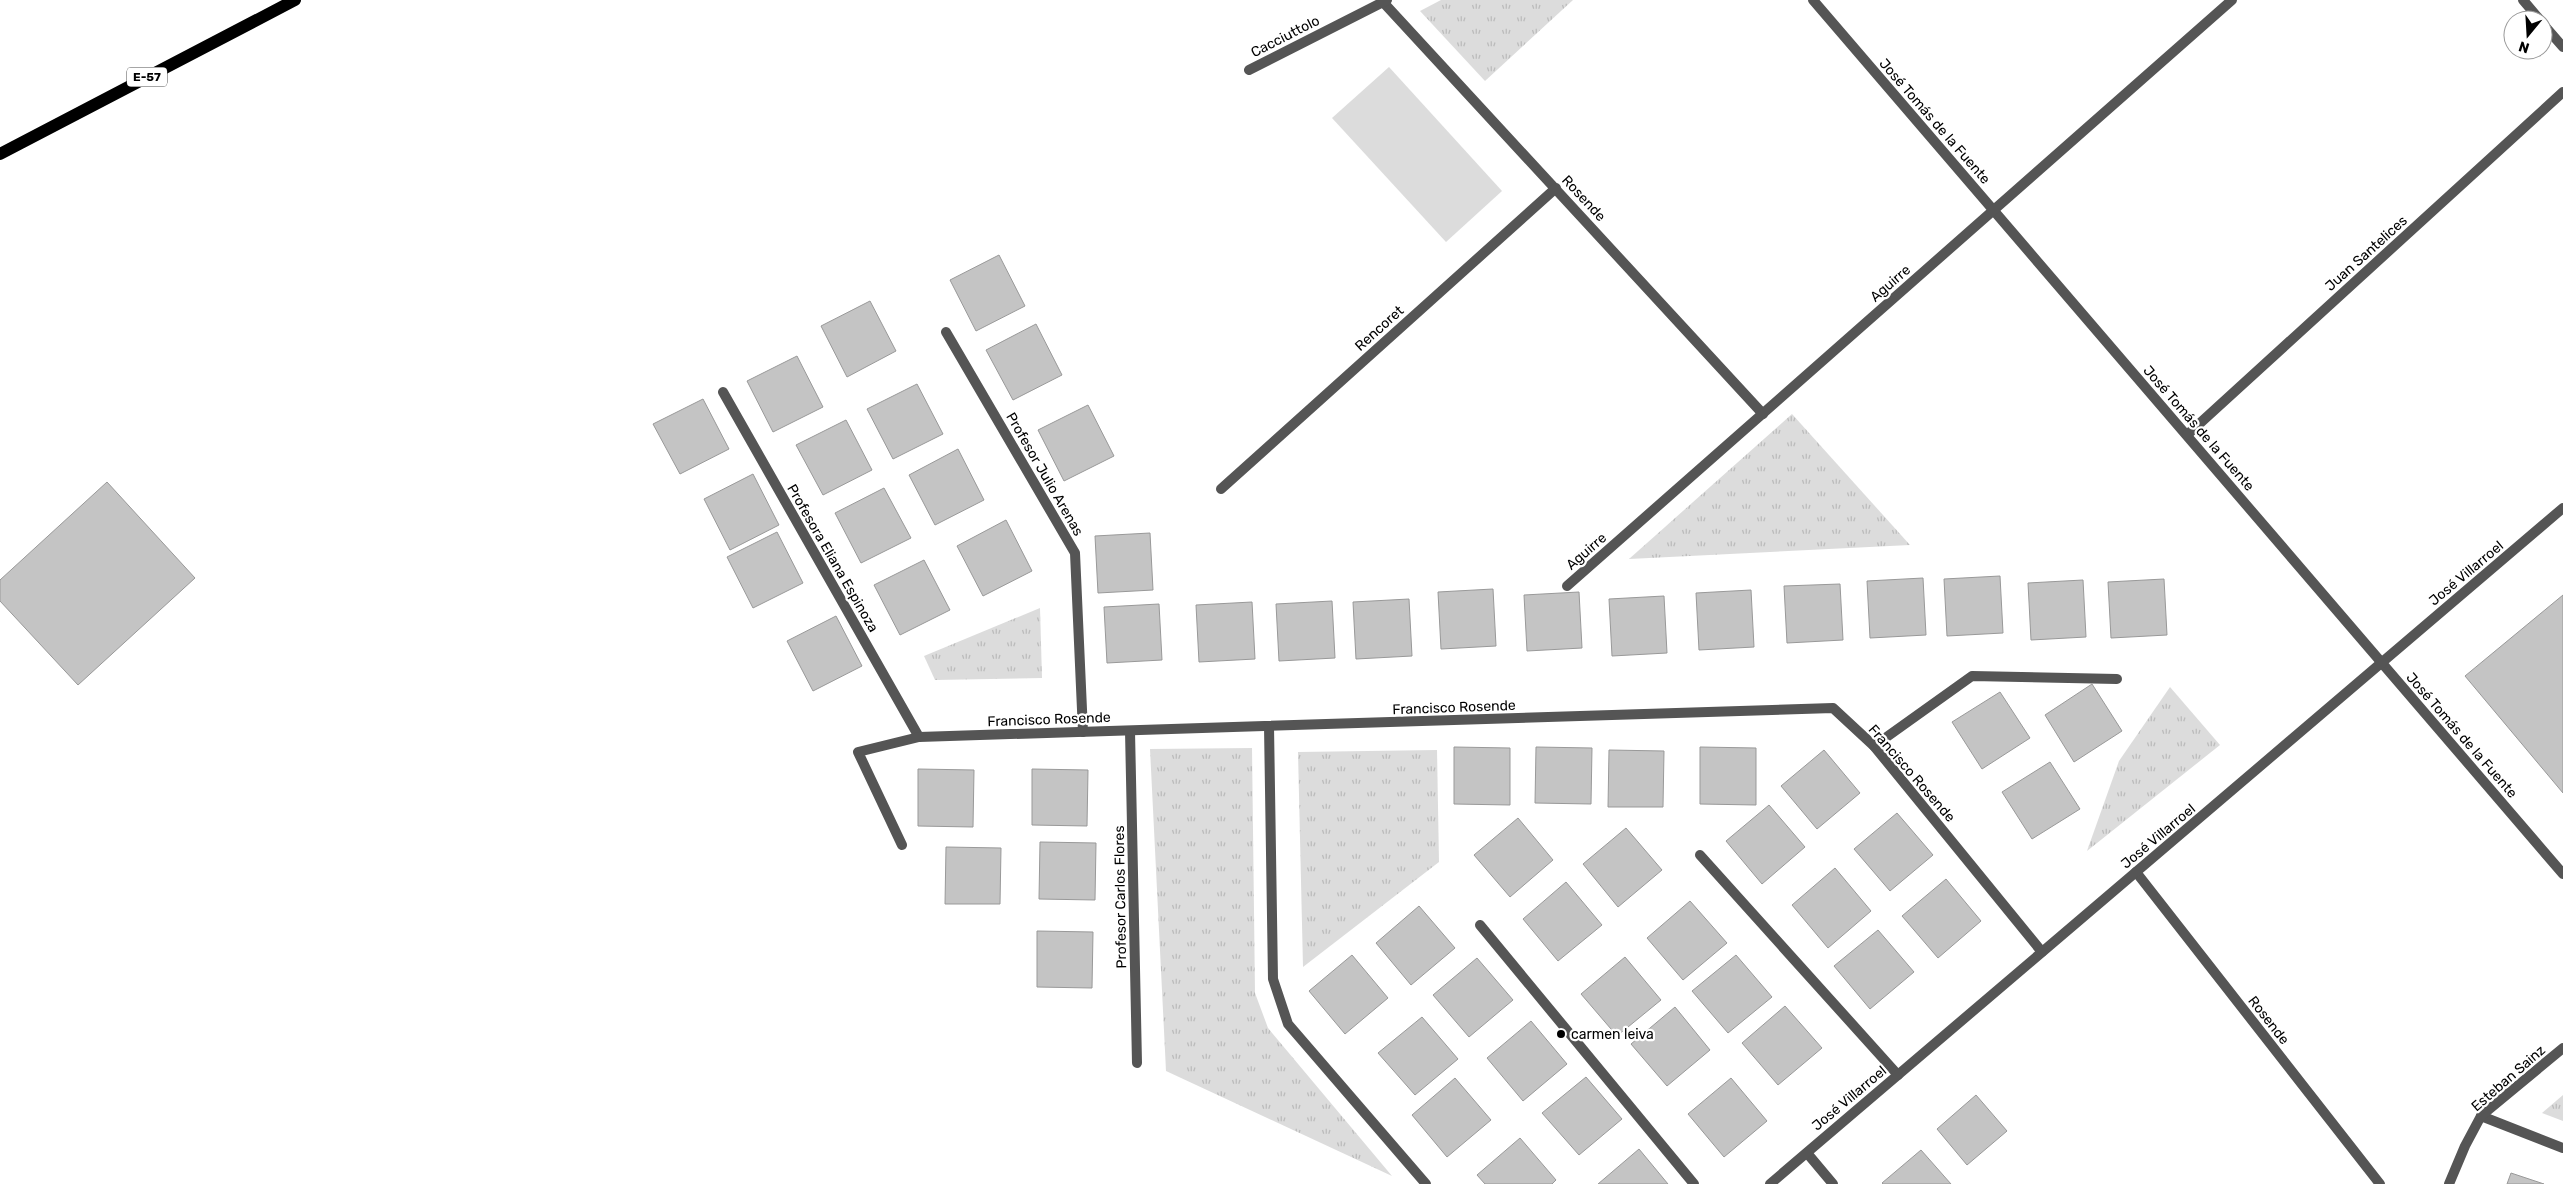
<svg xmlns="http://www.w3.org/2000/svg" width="2563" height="1184" viewBox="0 0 2563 1184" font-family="Rubik,sans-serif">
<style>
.grass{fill:url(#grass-tufts)}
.pitch{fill:#dcdcdc}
.building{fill:#c4c4c4;stroke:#999}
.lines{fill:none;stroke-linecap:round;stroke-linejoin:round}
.street{stroke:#555;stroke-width:10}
.primary{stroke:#000;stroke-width:12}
.poi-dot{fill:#000;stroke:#fff;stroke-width:2}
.labels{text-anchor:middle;stroke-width:4.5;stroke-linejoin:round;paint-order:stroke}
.shield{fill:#fff;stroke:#4c4c4c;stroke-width:1}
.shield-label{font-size:12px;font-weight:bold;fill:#000}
.street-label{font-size:14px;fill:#000;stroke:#fff}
.poi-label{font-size:14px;fill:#000;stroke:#fff;text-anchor:start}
</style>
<defs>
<pattern id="grass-tufts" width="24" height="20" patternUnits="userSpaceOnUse" patternTransform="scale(1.25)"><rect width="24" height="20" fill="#dcdcdc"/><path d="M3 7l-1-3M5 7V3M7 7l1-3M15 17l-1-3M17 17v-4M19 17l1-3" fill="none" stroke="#bbb"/></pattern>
</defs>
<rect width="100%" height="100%" fill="#fff"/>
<g class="grass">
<polygon points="1441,0 1573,0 1485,81 1420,11"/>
<polygon points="1792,414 1910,545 1629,559"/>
<polygon points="1040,608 1042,678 935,680 924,656"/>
<polygon points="2170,687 2220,745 2087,851 2119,761"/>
<polygon points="1252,748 1255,993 1268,1028 1392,1176 1166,1071 1150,749"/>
<polygon points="1437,750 1439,862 1303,967 1298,752"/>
<polygon points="2563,1095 2563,1121 2542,1113"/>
</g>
<polygon class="pitch" points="1389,67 1502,191 1446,242 1332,118"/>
<g class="building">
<polygon points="999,255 1025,306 976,331 950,280"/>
<polygon points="870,301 896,351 847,377 821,326"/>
<polygon points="1036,324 1062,375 1013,400 986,350"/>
<polygon points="797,356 823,407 773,432 747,381"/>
<polygon points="917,384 943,434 893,459 867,409"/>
<polygon points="703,399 729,449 680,474 653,424"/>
<polygon points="1088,405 1114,456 1064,481 1038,430"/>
<polygon points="846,420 872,470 823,495 796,445"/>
<polygon points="958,449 984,500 935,525 909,475"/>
<polygon points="753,474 779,525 730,550 704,499"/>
<polygon points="107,482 195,578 78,685 0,601 0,580"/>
<polygon points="884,488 911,538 861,563 835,513"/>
<polygon points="1006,520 1032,571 983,596 957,546"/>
<polygon points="777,532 803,583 753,608 727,557"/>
<polygon points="1150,533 1153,590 1098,593 1095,536"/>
<polygon points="924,560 950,610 900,635 874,585"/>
<polygon points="2000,576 2003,633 1947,636 1944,579"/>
<polygon points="1923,578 1926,635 1870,638 1867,581"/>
<polygon points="2164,579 2167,635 2111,638 2108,582"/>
<polygon points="2083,580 2086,637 2031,640 2028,583"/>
<polygon points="1840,584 1843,640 1787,643 1784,586"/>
<polygon points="1493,589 1496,646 1441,649 1438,592"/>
<polygon points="1751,590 1754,647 1699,650 1696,593"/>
<polygon points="1579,592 1582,648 1527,651 1524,595"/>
<polygon points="2563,595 2563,793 2465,676"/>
<polygon points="1664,596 1667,653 1612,656 1609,599"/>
<polygon points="1409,599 1412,656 1356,659 1353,602"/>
<polygon points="1332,601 1335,658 1279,661 1276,604"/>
<polygon points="1252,602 1255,659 1199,662 1196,605"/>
<polygon points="1159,604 1162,660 1107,663 1104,607"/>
<polygon points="836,616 862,666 813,691 787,641"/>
<polygon points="2092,684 2122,731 2074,762 2045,715"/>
<polygon points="2000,692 2030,738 1982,769 1952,722"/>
<polygon points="1454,747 1510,748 1510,805 1454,804"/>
<polygon points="1536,747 1592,748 1591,804 1535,803"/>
<polygon points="1700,747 1756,748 1756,805 1700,804"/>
<polygon points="1609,750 1664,751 1663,807 1608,807"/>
<polygon points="1824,750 1860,793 1817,829 1781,786"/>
<polygon points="2050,762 2080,809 2032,839 2002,792"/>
<polygon points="918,769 974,770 973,827 918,826"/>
<polygon points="1032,769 1088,770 1087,826 1032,825"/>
<polygon points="1769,805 1805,847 1762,884 1726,841"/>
<polygon points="1897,813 1933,855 1890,891 1854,849"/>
<polygon points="1518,818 1553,860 1510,897 1474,855"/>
<polygon points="1626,828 1662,870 1618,907 1583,864"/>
<polygon points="1040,842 1096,843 1095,900 1039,899"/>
<polygon points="946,847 1001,848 1000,904 945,904"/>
<polygon points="1835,868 1871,911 1828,948 1792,905"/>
<polygon points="1946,879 1981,921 1938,958 1902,916"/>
<polygon points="1566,882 1602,925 1558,961 1523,919"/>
<polygon points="1690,901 1727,943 1683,980 1647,938"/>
<polygon points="1419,906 1455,948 1411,985 1376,943"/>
<polygon points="1878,930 1914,972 1870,1009 1834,966"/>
<polygon points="1037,931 1093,932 1092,988 1037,987"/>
<polygon points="1352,955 1388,998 1345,1034 1309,991"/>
<polygon points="1736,955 1772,997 1728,1033 1692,991"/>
<polygon points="1625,957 1661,1000 1617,1036 1581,994"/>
<polygon points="1477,958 1513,1000 1469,1037 1433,995"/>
<polygon points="1785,1006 1822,1048 1778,1085 1742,1043"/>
<polygon points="1675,1007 1710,1050 1667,1086 1631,1044"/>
<polygon points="1422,1017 1458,1059 1415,1095 1378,1053"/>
<polygon points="1531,1021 1567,1064 1523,1101 1487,1058"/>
<polygon points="1586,1077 1622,1119 1579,1155 1542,1113"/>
<polygon points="1455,1078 1491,1120 1447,1157 1412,1115"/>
<polygon points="1731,1078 1767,1121 1724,1157 1688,1114"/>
<polygon points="1976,1095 2007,1131 1967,1165 1937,1129"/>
<polygon points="1520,1138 1556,1180 1552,1184 1485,1184 1477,1175"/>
<polygon points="1639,1149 1668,1184 1598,1184"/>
<polygon points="1921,1150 1951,1184 1883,1184 1882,1183"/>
<polygon points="2511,1173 2544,1184 2507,1184"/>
</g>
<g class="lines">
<g class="street">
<polyline points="1813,0 2563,874"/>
<polyline points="2523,0 2540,20"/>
<polyline points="1383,2 1763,414"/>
<polyline points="2543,24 2563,47"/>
<polyline points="1249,70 1387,0"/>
<polyline points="946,332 1075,553 1083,732"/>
<polyline points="723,392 919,737"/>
<polyline points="2187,435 2563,92"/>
<polyline points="1221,489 1556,188"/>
<polyline points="1567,586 2232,0"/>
<polyline points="1269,726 1273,979 1288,1024 1426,1184"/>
<polyline points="1130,731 1137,1063"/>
<polyline points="1874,746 1972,676 2117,679"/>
<polyline points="902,845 858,752 919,737 1833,708 1874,746 2042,952"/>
<polyline points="1700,855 1898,1075"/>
<polyline points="2136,872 2380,1184"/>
<polyline points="1480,925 1694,1184"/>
<polyline points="2481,1116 2563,1148"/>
<polyline points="1807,1153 1833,1184"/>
<polyline points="1770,1184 2563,508"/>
<polyline points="2449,1184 2465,1146 2481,1116 2563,1048"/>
</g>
<polyline class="primary" points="0,154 295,0"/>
</g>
<circle class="poi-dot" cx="1561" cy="1034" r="5"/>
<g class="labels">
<rect class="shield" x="127" y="67.5" width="40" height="19" rx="4"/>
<g class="shield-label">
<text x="147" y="81">E-57</text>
</g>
<g class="street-label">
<text transform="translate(1285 36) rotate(-27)" y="5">Cacciuttolo</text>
<text transform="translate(1935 121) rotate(49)" y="5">José Tomás de la Fuente</text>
<text transform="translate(1584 198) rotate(47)" y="5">Rosende</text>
<text transform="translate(2366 253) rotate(-42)" y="5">Juan Santelices</text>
<text transform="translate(1890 283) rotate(-41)" y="5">Aguirre</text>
<text transform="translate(1379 328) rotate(-42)" y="5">Rencoret</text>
<text transform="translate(2199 428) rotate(49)" y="5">José Tomás de la Fuente</text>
<text transform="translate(1045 474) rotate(60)" y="5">Profesor Julio Arenas</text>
<text transform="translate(1586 551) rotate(-41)" y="5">Aguirre</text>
<text transform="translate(833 558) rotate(60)" y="5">Profesora Eliana Espinoza</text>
<text transform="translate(2466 573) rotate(-40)" y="5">José Villarroel</text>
<text transform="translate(1454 707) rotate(-2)" y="5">Francisco Rosende</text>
<text transform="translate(1049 719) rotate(-2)" y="5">Francisco Rosende</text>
<text transform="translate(2462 735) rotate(49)" y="5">José Tomás de la Fuente</text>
<text transform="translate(1912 773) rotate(49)" y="5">Francisco Rosende</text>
<text transform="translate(2158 836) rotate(-40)" y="5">José Villarroel</text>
<text transform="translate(1120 897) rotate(-91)" y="5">Profesor Carlos Flores</text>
<text transform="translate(2269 1020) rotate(52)" y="5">Rosende</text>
<text transform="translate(2508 1078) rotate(-41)" y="5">Esteban Sainz</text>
<text transform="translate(1849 1098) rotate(-40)" y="5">José Villarroel</text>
</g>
<g class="poi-label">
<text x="1571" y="1039">carmen leiva</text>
</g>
</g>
<g transform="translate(2528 35) rotate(198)"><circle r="24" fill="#ffffff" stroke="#999999"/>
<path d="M0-4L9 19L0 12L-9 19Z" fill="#000000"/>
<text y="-8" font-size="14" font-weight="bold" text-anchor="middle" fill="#000000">N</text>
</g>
</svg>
